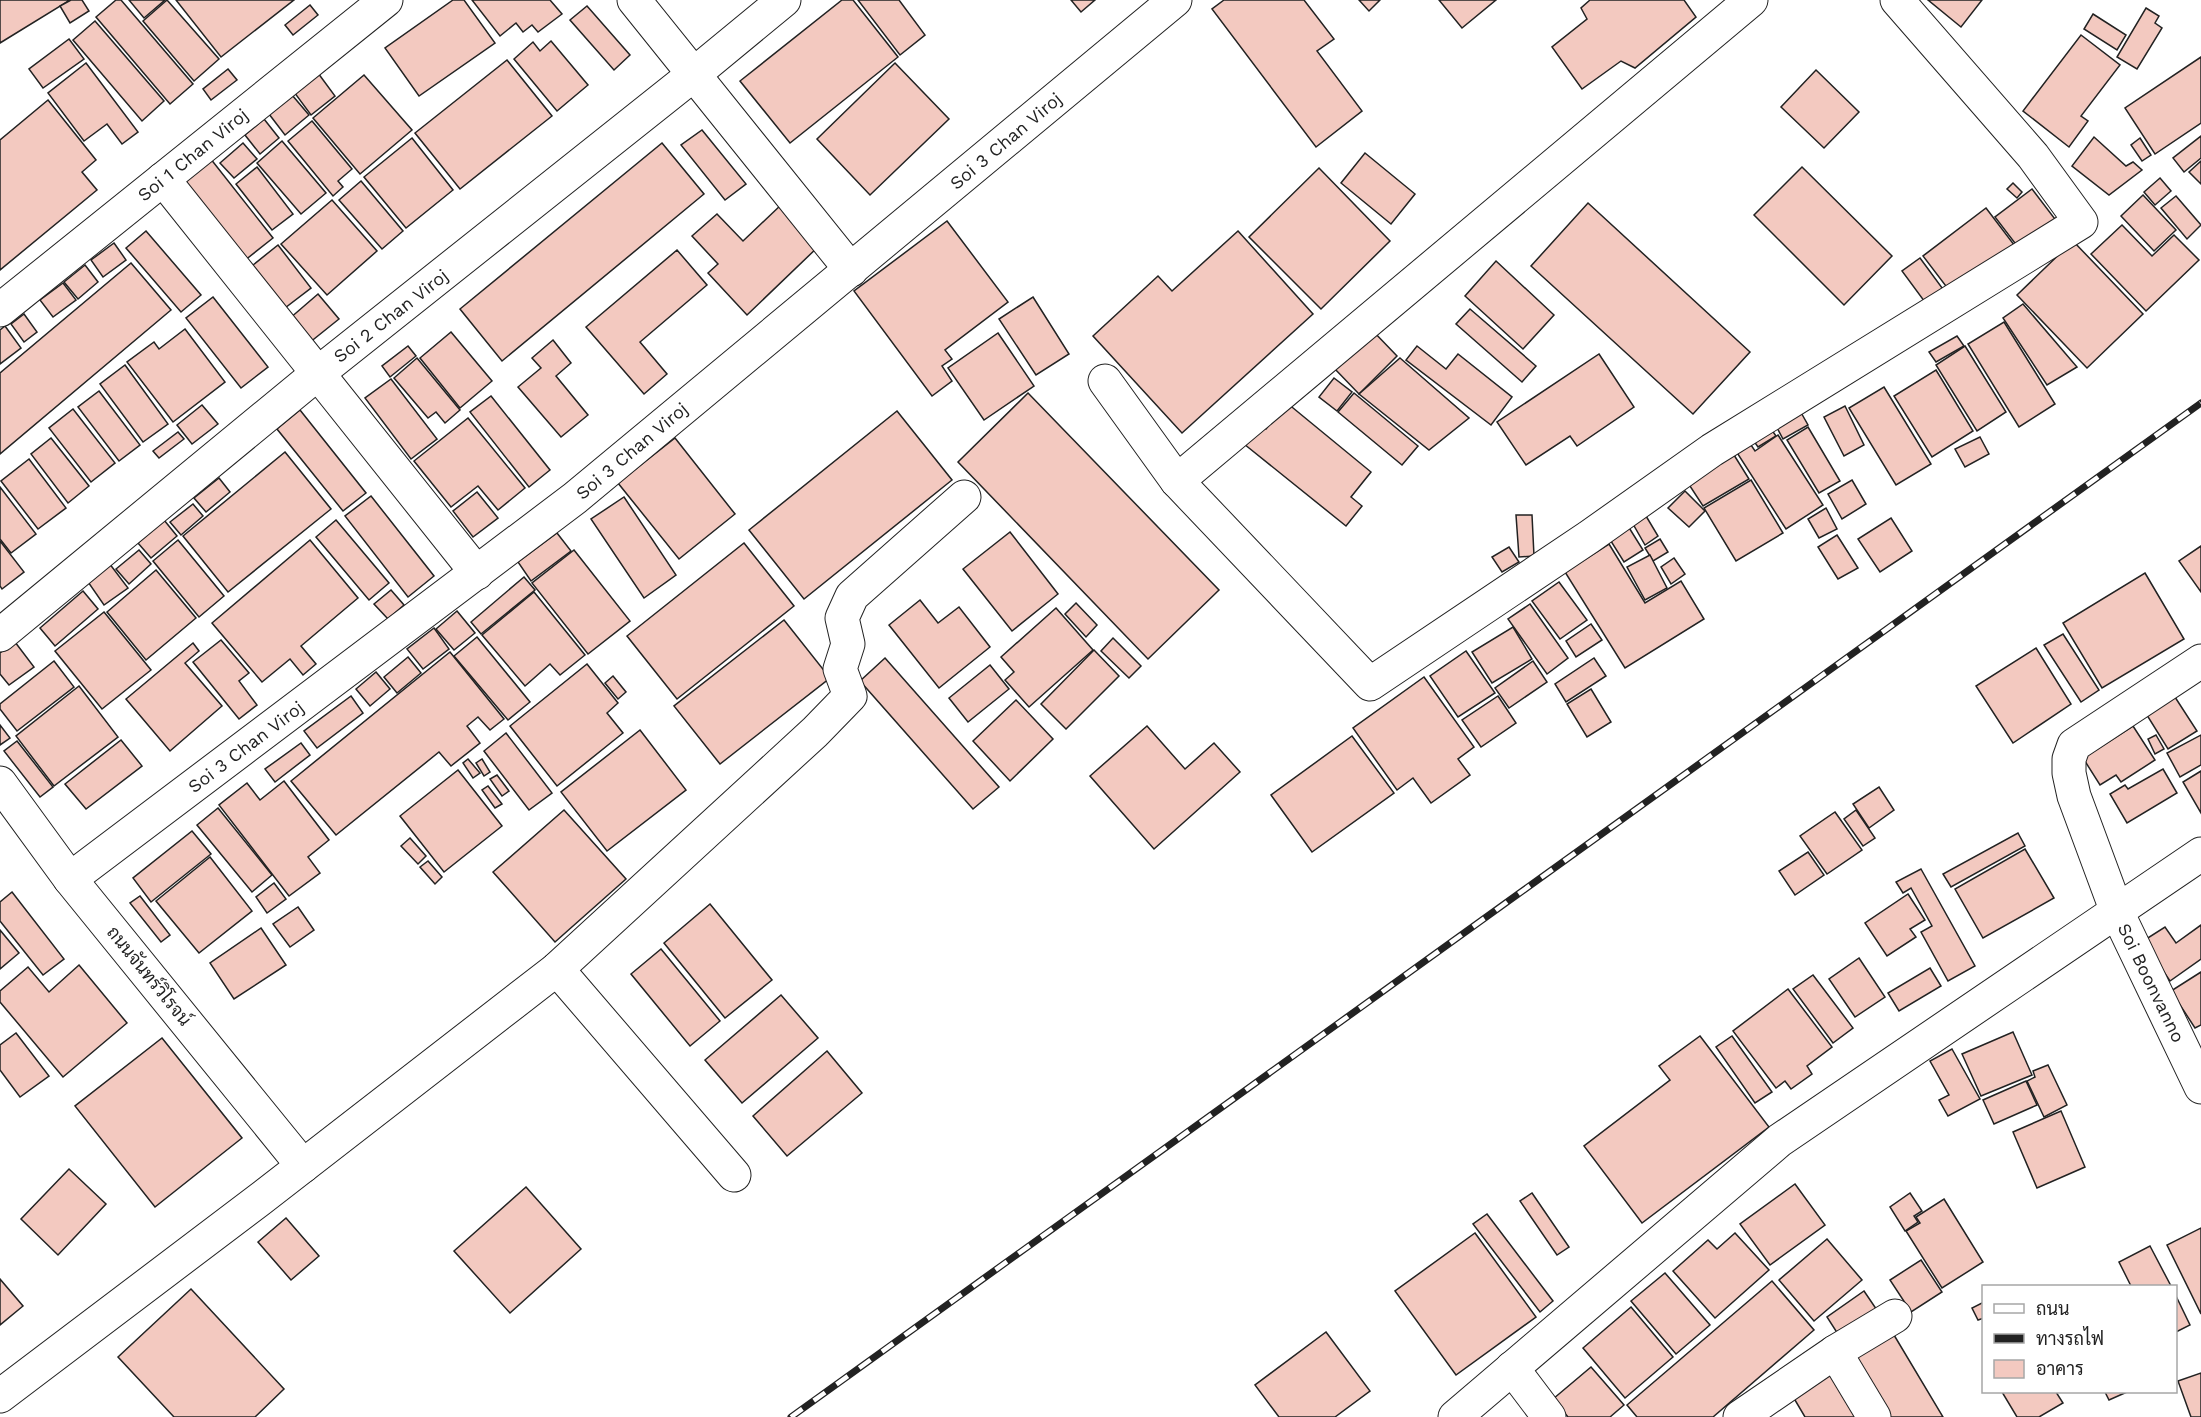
<svg xmlns="http://www.w3.org/2000/svg" width="2201" height="1417" viewBox="0 0 2201 1417" font-family="'Work Sans',Sarabun,sans-serif">
<style>
.building{fill:#f3c9c0;stroke:#222;stroke-width:1.5}
.lines{fill:none;stroke-linecap:round;stroke-linejoin:round}
.minor-casing{stroke:#222;stroke-width:35}
.minor{stroke:#fff;stroke-width:33}
.rail-casing{stroke:#222;stroke-width:7}
.rail{stroke:#fff;stroke-width:4.5;stroke-dasharray:14;stroke-linecap:butt}
.labels{text-anchor:middle;stroke-width:4.5;stroke-linejoin:round;paint-order:stroke}
.street-label{font-size:18px;fill:#222;stroke:#fff}
</style>
<rect width="100%" height="100%" fill="#fff"/>
<g class="building">
<polygon points="0,0 70,0 0,43"/>
<polygon points="71,0 82,0 89,11 70,23 60,6"/>
<polygon points="116,0 121,0 193,84 170,104 96,17"/>
<polygon points="129,0 165,0 144,18"/>
<polygon points="167,0 219,59 194,81 143,21"/>
<polygon points="176,0 294,0 221,57"/>
<polygon points="453,0 464,0 495,43 419,96 385,48"/>
<polygon points="472,0 550,0 562,14 538,32 532,25 523,32 516,23 500,36"/>
<polygon points="842,0 853,0 898,57 790,143 740,81"/>
<polygon points="858,0 899,0 925,35 900,55"/>
<polygon points="1071,0 1095,0 1081,12"/>
<polygon points="1224,0 1304,0 1334,39 1317,51 1362,111 1316,147 1212,9"/>
<polygon points="1359,0 1380,0 1369,11"/>
<polygon points="1439,0 1496,0 1462,28"/>
<polygon points="1590,0 1684,0 1696,17 1635,68 1621,61 1582,89 1552,47 1587,19 1581,8"/>
<polygon points="1928,0 1982,0 1961,27"/>
<polygon points="310,5 318,15 293,35 285,25"/>
<polygon points="587,6 630,55 614,70 570,20"/>
<polygon points="2146,8 2159,16 2155,23 2162,28 2137,69 2117,57"/>
<polygon points="2093,14 2126,35 2117,50 2084,29"/>
<polygon points="95,21 164,101 142,121 73,40"/>
<polygon points="2081,35 2120,65 2081,116 2088,121 2069,147 2023,111"/>
<polygon points="69,39 84,59 43,88 29,69"/>
<polygon points="551,41 588,85 557,111 514,59 533,42 540,51"/>
<polygon points="2201,57 2201,123 2155,154 2125,108"/>
<polygon points="507,60 552,116 460,189 415,133"/>
<polygon points="86,63 138,132 122,144 107,124 84,141 48,93"/>
<polygon points="895,63 949,119 870,195 817,139"/>
<polygon points="228,69 237,80 211,100 203,89"/>
<polygon points="1816,70 1859,112 1824,148 1781,107"/>
<polygon points="318,73 335,96 311,115 294,92"/>
<polygon points="364,75 412,130 360,174 313,118"/>
<polygon points="292,95 309,115 285,135 269,114"/>
<polygon points="48,100 96,160 82,172 97,190 0,270 0,140"/>
<polygon points="264,119 279,138 260,154 245,135"/>
<polygon points="312,121 352,169 338,181 343,187 333,196 288,141"/>
<polygon points="702,130 746,184 725,200 681,145"/>
<polygon points="2201,136 2201,158 2184,172 2173,158"/>
<polygon points="2094,137 2126,166 2133,162 2142,170 2109,195 2072,166"/>
<polygon points="412,138 453,190 406,228 364,177"/>
<polygon points="2140,138 2151,155 2142,161 2131,145"/>
<polygon points="282,141 326,193 301,214 257,163"/>
<polygon points="243,143 257,159 234,178 220,163"/>
<polygon points="662,143 704,194 502,361 460,309"/>
<polygon points="1365,153 1415,194 1391,224 1341,183"/>
<polygon points="210,158 273,238 244,261 181,181"/>
<polygon points="2201,161 2201,184 2189,172"/>
<polygon points="257,167 293,214 272,230 236,184"/>
<polygon points="1802,167 1892,256 1844,305 1754,215"/>
<polygon points="1319,168 1390,241 1321,309 1249,237"/>
<polygon points="2160,178 2171,191 2155,205 2144,192"/>
<polygon points="361,181 403,231 382,249 339,200"/>
<polygon points="2013,183 2022,192 2017,198 2007,189"/>
<polygon points="2032,189 2058,223 2021,251 1995,217"/>
<polygon points="2143,195 2176,230 2154,251 2121,216"/>
<polygon points="2176,196 2201,225 2187,239 2161,208"/>
<polygon points="332,200 377,251 327,295 281,244"/>
<polygon points="783,203 821,244 747,315 708,273 718,264 692,236 717,214 743,241"/>
<polygon points="1588,203 1750,352 1693,414 1531,266"/>
<polygon points="1986,208 2018,250 1955,298 1923,256"/>
<polygon points="947,221 1008,302 945,350 952,359 942,366 952,381 932,396 854,291"/>
<polygon points="2122,225 2152,256 2174,235 2199,260 2146,311 2091,254"/>
<polygon points="146,231 201,295 181,312 126,248"/>
<polygon points="1238,231 1313,314 1182,433 1093,336 1158,276 1172,291"/>
<polygon points="2073,241 2143,314 2087,368 2017,295"/>
<polygon points="114,243 126,260 103,277 91,260"/>
<polygon points="278,245 311,288 281,311 248,269"/>
<polygon points="677,250 707,285 640,342 667,374 644,394 586,327"/>
<polygon points="1920,258 1951,300 1933,313 1902,271"/>
<polygon points="1496,261 1554,315 1523,349 1465,296"/>
<polygon points="131,263 171,310 0,454 0,373"/>
<polygon points="85,265 98,282 78,299 64,282"/>
<polygon points="63,283 76,300 53,317 40,300"/>
<polygon points="318,294 339,319 309,343 289,319"/>
<polygon points="213,297 268,367 241,388 186,318"/>
<polygon points="1033,297 1069,354 1036,375 999,319"/>
<polygon points="2023,304 2077,367 2047,385 2003,318"/>
<polygon points="1470,309 1536,366 1522,382 1456,324"/>
<polygon points="24,314 37,332 24,342 11,324"/>
<polygon points="2004,322 2055,404 2019,427 1968,344"/>
<polygon points="5,326 21,348 0,364 0,330"/>
<polygon points="185,329 225,382 173,422 127,362 154,342 159,349"/>
<polygon points="1372,330 1397,356 1359,394 1334,368"/>
<polygon points="451,332 492,381 460,408 420,358"/>
<polygon points="998,333 1034,386 984,420 948,368"/>
<polygon points="1957,336 1964,346 1936,362 1929,352"/>
<polygon points="553,340 571,363 556,376 588,415 561,437 518,387 541,368 532,358"/>
<polygon points="408,346 416,356 390,377 382,366"/>
<polygon points="1417,346 1446,369 1458,354 1512,397 1491,425 1406,360"/>
<polygon points="1965,346 2006,412 1977,431 1936,365"/>
<polygon points="1599,354 1634,407 1577,446 1570,436 1526,465 1497,422"/>
<polygon points="417,358 460,410 445,423 436,412 428,418 394,378"/>
<polygon points="1400,358 1469,418 1429,450 1359,394"/>
<polygon points="125,365 168,424 143,442 100,384"/>
<polygon points="1936,370 1973,431 1932,457 1894,396"/>
<polygon points="1334,378 1352,392 1337,411 1319,397"/>
<polygon points="391,379 437,439 411,459 365,398"/>
<polygon points="1884,387 1931,464 1896,485 1849,408"/>
<polygon points="99,391 140,445 119,461 78,407"/>
<polygon points="1028,393 1219,590 1148,659 958,462"/>
<polygon points="1354,393 1418,446 1402,465 1338,412"/>
<polygon points="491,396 550,470 529,487 470,412"/>
<polygon points="1287,403 1371,472 1351,497 1362,506 1346,526 1244,444 1260,424 1266,429"/>
<polygon points="202,405 218,424 192,444 177,425"/>
<polygon points="1845,406 1864,445 1844,456 1824,417"/>
<polygon points="73,409 115,463 91,482 49,428"/>
<polygon points="1799,409 1808,425 1783,439 1774,422"/>
<polygon points="300,410 366,493 343,511 277,429"/>
<polygon points="897,411 952,480 804,599 749,530"/>
<polygon points="468,418 525,488 498,510 478,486 451,507 414,461"/>
<polygon points="1769,426 1776,436 1758,447 1751,437"/>
<polygon points="1808,427 1840,481 1819,493 1787,440"/>
<polygon points="178,432 184,439 159,458 153,451"/>
<polygon points="1778,435 1823,505 1786,529 1734,448 1747,439 1755,451"/>
<polygon points="1980,437 1989,454 1965,467 1955,449"/>
<polygon points="51,438 89,486 68,503 31,454"/>
<polygon points="675,438 735,514 679,559 618,483"/>
<polygon points="285,452 331,509 228,592 183,536"/>
<polygon points="1734,455 1749,479 1703,506 1688,483"/>
<polygon points="29,459 66,508 38,529 1,481"/>
<polygon points="219,478 230,492 206,512 194,498"/>
<polygon points="1751,480 1783,533 1736,561 1704,508"/>
<polygon points="1852,480 1866,504 1842,519 1828,494"/>
<polygon points="0,487 36,534 11,553 0,539"/>
<polygon points="1685,491 1705,511 1689,527 1668,508"/>
<polygon points="477,492 498,518 473,537 453,511"/>
<polygon points="371,496 434,576 408,597 345,516"/>
<polygon points="624,497 676,575 644,598 591,519"/>
<polygon points="193,504 203,516 181,535 170,522"/>
<polygon points="1826,508 1837,529 1819,538 1808,519"/>
<polygon points="1516,515 1532,515 1534,556 1519,557"/>
<polygon points="1646,516 1658,536 1645,545 1633,524"/>
<polygon points="1891,518 1912,551 1880,572 1858,539"/>
<polygon points="164,520 177,536 151,558 138,543"/>
<polygon points="336,520 389,583 369,600 316,537"/>
<polygon points="1628,526 1643,550 1624,562 1609,538"/>
<polygon points="1010,532 1058,594 1012,631 963,569"/>
<polygon points="557,533 571,551 531,581 518,562"/>
<polygon points="1837,535 1858,568 1838,579 1818,547"/>
<polygon points="1660,539 1668,552 1653,561 1645,548"/>
<polygon points="178,540 224,596 199,617 153,561"/>
<polygon points="310,540 358,598 301,646 316,664 303,675 290,659 262,682 212,623"/>
<polygon points="0,541 24,572 2,589 0,586"/>
<polygon points="744,543 794,606 677,699 627,636"/>
<polygon points="1609,544 1645,603 1681,581 1704,619 1625,668 1565,572"/>
<polygon points="2201,546 2201,592 2179,561"/>
<polygon points="1509,547 1519,562 1502,572 1492,557"/>
<polygon points="139,550 151,564 129,584 116,569"/>
<polygon points="574,550 630,621 588,654 532,583"/>
<polygon points="1650,555 1667,588 1645,600 1627,567"/>
<polygon points="1674,558 1685,574 1671,584 1661,567"/>
<polygon points="109,563 128,588 104,605 86,579"/>
<polygon points="156,570 196,618 146,660 107,612"/>
<polygon points="2145,573 2184,639 2102,688 2063,623"/>
<polygon points="524,577 535,590 481,634 471,622"/>
<polygon points="1559,582 1587,620 1560,639 1532,601"/>
<polygon points="391,590 404,605 388,619 374,604"/>
<polygon points="83,591 98,609 55,646 40,628"/>
<polygon points="534,592 585,655 560,675 550,664 525,686 482,635"/>
<polygon points="920,600 938,623 959,607 990,647 939,688 889,625"/>
<polygon points="1076,603 1097,625 1086,637 1065,614"/>
<polygon points="1530,604 1568,658 1547,674 1508,619"/>
<polygon points="1056,608 1093,650 1029,707 1005,680 1014,672 1001,657"/>
<polygon points="457,611 475,633 454,650 436,629"/>
<polygon points="104,612 151,670 102,709 55,651"/>
<polygon points="784,620 830,678 720,764 674,706"/>
<polygon points="1591,624 1602,640 1576,657 1566,641"/>
<polygon points="1513,627 1532,659 1492,683 1472,652"/>
<polygon points="434,628 449,649 423,669 407,649"/>
<polygon points="2063,634 2099,690 2081,702 2044,645"/>
<polygon points="477,637 530,702 508,720 454,656"/>
<polygon points="1113,638 1141,666 1129,678 1101,651"/>
<polygon points="221,640 249,673 239,681 257,705 239,719 193,662"/>
<polygon points="15,642 34,667 9,685 0,674 0,653"/>
<polygon points="193,643 199,651 185,663 222,706 170,751 126,699"/>
<polygon points="2036,648 2071,704 2013,743 1976,686"/>
<polygon points="1094,650 1119,676 1066,729 1041,704"/>
<polygon points="1466,651 1495,693 1458,717 1430,676"/>
<polygon points="450,652 504,719 490,730 478,717 467,726 480,743 451,766 439,752 336,835 291,781"/>
<polygon points="408,657 421,673 397,693 384,677"/>
<polygon points="885,658 999,787 973,809 860,681"/>
<polygon points="1594,658 1606,676 1566,702 1555,684"/>
<polygon points="54,661 74,687 17,731 0,709 0,704"/>
<polygon points="1533,661 1547,682 1509,708 1495,688"/>
<polygon points="587,664 618,703 607,713 623,733 557,786 510,726"/>
<polygon points="990,665 1009,689 968,722 949,698"/>
<polygon points="376,672 390,689 370,706 356,689"/>
<polygon points="613,676 626,692 618,699 605,683"/>
<polygon points="1424,677 1474,747 1458,759 1470,775 1431,803 1413,778 1397,790 1353,728"/>
<polygon points="79,686 118,737 54,786 16,736"/>
<polygon points="1591,689 1611,722 1587,737 1567,704"/>
<polygon points="2173,694 2197,731 2168,749 2145,712"/>
<polygon points="351,696 363,713 317,748 304,731"/>
<polygon points="1498,696 1516,723 1481,747 1462,720"/>
<polygon points="1016,700 1053,739 1010,781 973,741"/>
<polygon points="0,725 10,738 0,745"/>
<polygon points="1147,726 1185,769 1214,743 1240,772 1154,849 1090,776"/>
<polygon points="2133,726 2155,760 2121,782 2116,775 2100,785 2083,758"/>
<polygon points="640,730 686,790 607,851 561,792"/>
<polygon points="506,733 552,793 529,810 484,751"/>
<polygon points="2156,735 2164,749 2155,754 2148,739"/>
<polygon points="2201,735 2201,765 2180,777 2167,753"/>
<polygon points="1352,736 1394,793 1312,852 1271,795"/>
<polygon points="121,740 142,766 86,809 65,784"/>
<polygon points="17,741 53,787 40,797 4,751"/>
<polygon points="301,743 310,755 275,782 265,769"/>
<polygon points="468,759 480,773 473,778 463,763"/>
<polygon points="482,759 490,772 484,776 476,763"/>
<polygon points="2163,769 2177,793 2127,823 2110,794 2125,785 2128,789"/>
<polygon points="458,770 502,826 444,872 400,816"/>
<polygon points="2201,771 2201,813 2183,782"/>
<polygon points="497,775 509,791 502,796 490,779"/>
<polygon points="284,781 329,840 308,857 320,873 289,896 219,805 247,783 260,800"/>
<polygon points="488,786 502,804 495,808 482,790"/>
<polygon points="1879,787 1894,810 1869,828 1853,804"/>
<polygon points="218,808 272,875 252,892 197,825"/>
<polygon points="564,810 626,879 555,942 493,872"/>
<polygon points="1856,810 1875,838 1863,846 1844,819"/>
<polygon points="1835,812 1862,850 1827,874 1800,836"/>
<polygon points="192,831 211,854 151,902 133,878"/>
<polygon points="2018,833 2025,846 1951,887 1943,874"/>
<polygon points="410,838 426,856 418,864 401,846"/>
<polygon points="2025,849 2054,898 1983,938 1955,889"/>
<polygon points="1808,852 1824,875 1795,895 1779,871"/>
<polygon points="210,857 252,911 199,953 156,901"/>
<polygon points="428,861 442,877 435,884 420,867"/>
<polygon points="1921,869 1975,966 1948,981 1921,932 1932,926 1911,888 1903,893 1896,882"/>
<polygon points="274,883 286,899 267,913 256,897"/>
<polygon points="12,892 64,959 43,975 0,921 0,902"/>
<polygon points="1908,894 1925,920 1910,929 1916,937 1887,956 1865,923"/>
<polygon points="140,896 170,935 161,942 130,903"/>
<polygon points="710,904 772,980 725,1018 664,943"/>
<polygon points="298,907 314,930 290,947 273,924"/>
<polygon points="2201,925 2201,959 2170,981 2143,941 2165,927 2176,943"/>
<polygon points="261,928 286,965 234,999 210,963"/>
<polygon points="0,930 19,953 0,969"/>
<polygon points="661,949 720,1021 690,1046 631,974"/>
<polygon points="1859,958 1885,997 1855,1017 1829,979"/>
<polygon points="79,965 127,1023 63,1077 0,1002 0,991 28,967 49,992"/>
<polygon points="1930,968 1941,986 1899,1011 1888,993"/>
<polygon points="2201,972 2201,1025 2195,1028 2171,991"/>
<polygon points="1813,975 1853,1028 1833,1043 1793,989"/>
<polygon points="1788,989 1832,1047 1807,1066 1812,1074 1791,1089 1785,1081 1776,1088 1733,1031"/>
<polygon points="781,995 818,1038 742,1103 705,1060"/>
<polygon points="2013,1032 2032,1075 1981,1096 1962,1054"/>
<polygon points="16,1033 49,1076 20,1097 0,1070 0,1045"/>
<polygon points="1700,1036 1769,1127 1642,1223 1584,1146 1670,1080 1659,1066"/>
<polygon points="1732,1036 1772,1092 1755,1103 1716,1047"/>
<polygon points="162,1038 242,1138 155,1207 75,1106"/>
<polygon points="1952,1049 1980,1099 1948,1116 1939,1100 1949,1095 1930,1061"/>
<polygon points="827,1051 862,1093 787,1156 753,1116"/>
<polygon points="2048,1065 2067,1105 2044,1117 2027,1081 2035,1077 2033,1071"/>
<polygon points="2026,1081 2037,1105 1994,1124 1983,1100"/>
<polygon points="2061,1111 2085,1167 2037,1188 2013,1132"/>
<polygon points="69,1169 106,1204 58,1255 21,1219"/>
<polygon points="1795,1184 1825,1225 1770,1265 1740,1224"/>
<polygon points="526,1187 581,1249 510,1313 454,1251"/>
<polygon points="1532,1193 1569,1247 1557,1255 1520,1201"/>
<polygon points="1910,1193 1922,1211 1914,1216 1918,1222 1905,1231 1890,1207"/>
<polygon points="1944,1199 1983,1262 1942,1288 1906,1231 1920,1223 1916,1217"/>
<polygon points="1487,1214 1553,1301 1540,1312 1473,1224"/>
<polygon points="286,1218 319,1256 291,1280 258,1242"/>
<polygon points="2201,1228 2201,1314 2167,1245"/>
<polygon points="1475,1233 1536,1317 1456,1375 1395,1291"/>
<polygon points="1735,1233 1769,1270 1715,1318 1673,1271 1708,1240 1717,1249"/>
<polygon points="1827,1239 1862,1280 1814,1321 1779,1280"/>
<polygon points="2150,1246 2171,1286 2131,1286 2119,1262"/>
<polygon points="1921,1260 1942,1292 1911,1312 1890,1280"/>
<polygon points="1665,1273 1710,1325 1676,1354 1631,1301"/>
<polygon points="0,1279 23,1306 0,1325"/>
<polygon points="1772,1281 1814,1330 1713,1417 1637,1417 1627,1405"/>
<polygon points="191,1289 284,1389 255,1417 174,1417 118,1357"/>
<polygon points="1864,1291 1881,1316 1843,1342 1827,1317"/>
<polygon points="2176,1296 2190,1325 2176,1332"/>
<polygon points="1984,1302 1984,1318 1978,1320 1972,1308"/>
<polygon points="1631,1307 1673,1357 1625,1398 1583,1348"/>
<polygon points="1891,1330 1943,1417 1885,1417 1847,1356"/>
<polygon points="1326,1332 1370,1391 1335,1417 1279,1417 1255,1385"/>
<polygon points="1591,1367 1624,1405 1610,1417 1568,1417 1553,1399"/>
<polygon points="1834,1370 1863,1417 1805,1417 1792,1395"/>
<polygon points="2201,1373 2201,1417 2191,1417 2178,1381"/>
<polygon points="2002,1392 2056,1392 2063,1403 2039,1417 2017,1417"/>
<polygon points="2105,1392 2127,1392 2109,1400"/>
</g>
<g class="lines">
<g class="minor-casing">
<g id="minor">
<polyline points="634,0 851,270"/>
<polyline points="163,179 477,573"/>
<polyline points="0,310 386,0"/>
<polyline points="1105,381 1177,481 1370,684 1589,537 1712,450 2081,222 2033,156 1897,0"/>
<polyline points="1177,481 1751,0"/>
<polyline points="0,635 317,374 693,75 784,0"/>
<polyline points="2201,661 2074,745 2069,759 2069,773 2074,796 2117,912 2201,1087"/>
<polyline points="0,783 70,879 303,1166"/>
<polyline points="70,879 575,498 1175,0"/>
<polyline points="557,969 734,1175"/>
<polyline points="1835,1352 1874,1417"/>
<polyline points="1512,1368 1549,1417"/>
<polyline points="0,1396 259,1200 557,969 815,732 850,696 840,669 848,644 842,618 852,596 964,497"/>
<polyline points="1455,1417 1780,1140 2201,854"/>
<polyline points="1740,1417 1835,1352 1895,1316"/>
</g>
</g>
<use href="#minor" class="minor"/>
<g class="rail-casing">
<polyline id="rail" points="791,1417 2201,403"/>
</g>
<use href="#rail" class="rail"/>
</g>
<g class="labels">
<g class="street-label">
<text transform="translate(1006 141) rotate(-40)" y="6">Soi 3 Chan Viroj</text>
<text transform="translate(193 155) rotate(-39)" y="6">Soi 1 Chan Viroj</text>
<text transform="translate(391 316) rotate(-38)" y="6">Soi 2 Chan Viroj</text>
<text transform="translate(632 451) rotate(-40)" y="6">Soi 3 Chan Viroj</text>
<text transform="translate(246 747) rotate(-37)" y="6">Soi 3 Chan Viroj</text>
<text transform="translate(149 976) rotate(51)" y="6">ถนนจันทร์วิโรจน์</text>
<text transform="translate(2151 983) rotate(64)" y="6">Soi Boonvanno</text>
</g>
</g>
<rect x="1982" y="1285" width="195" height="108" fill="#ffffff" stroke="#a7a7a7" stroke-width="1.5"/>
<rect x="1994" y="1304" width="30" height="9" fill="#ffffff" stroke="#a7a7a7" stroke-width="1.5"/>
<text x="2036" y="1315" font-size="18" fill="#222222">ถนน</text>
<rect x="1994" y="1334" width="30" height="9" fill="#222222" stroke="#a7a7a7" stroke-width="1.5"/>
<text x="2036" y="1345" font-size="18" fill="#222222">ทางรถไฟ</text>
<rect x="1994" y="1360" width="30" height="18" fill="#f3c9c0" stroke="#a7a7a7" stroke-width="1.5"/>
<text x="2036" y="1375" font-size="18" fill="#222222">อาคาร</text>
</svg>
